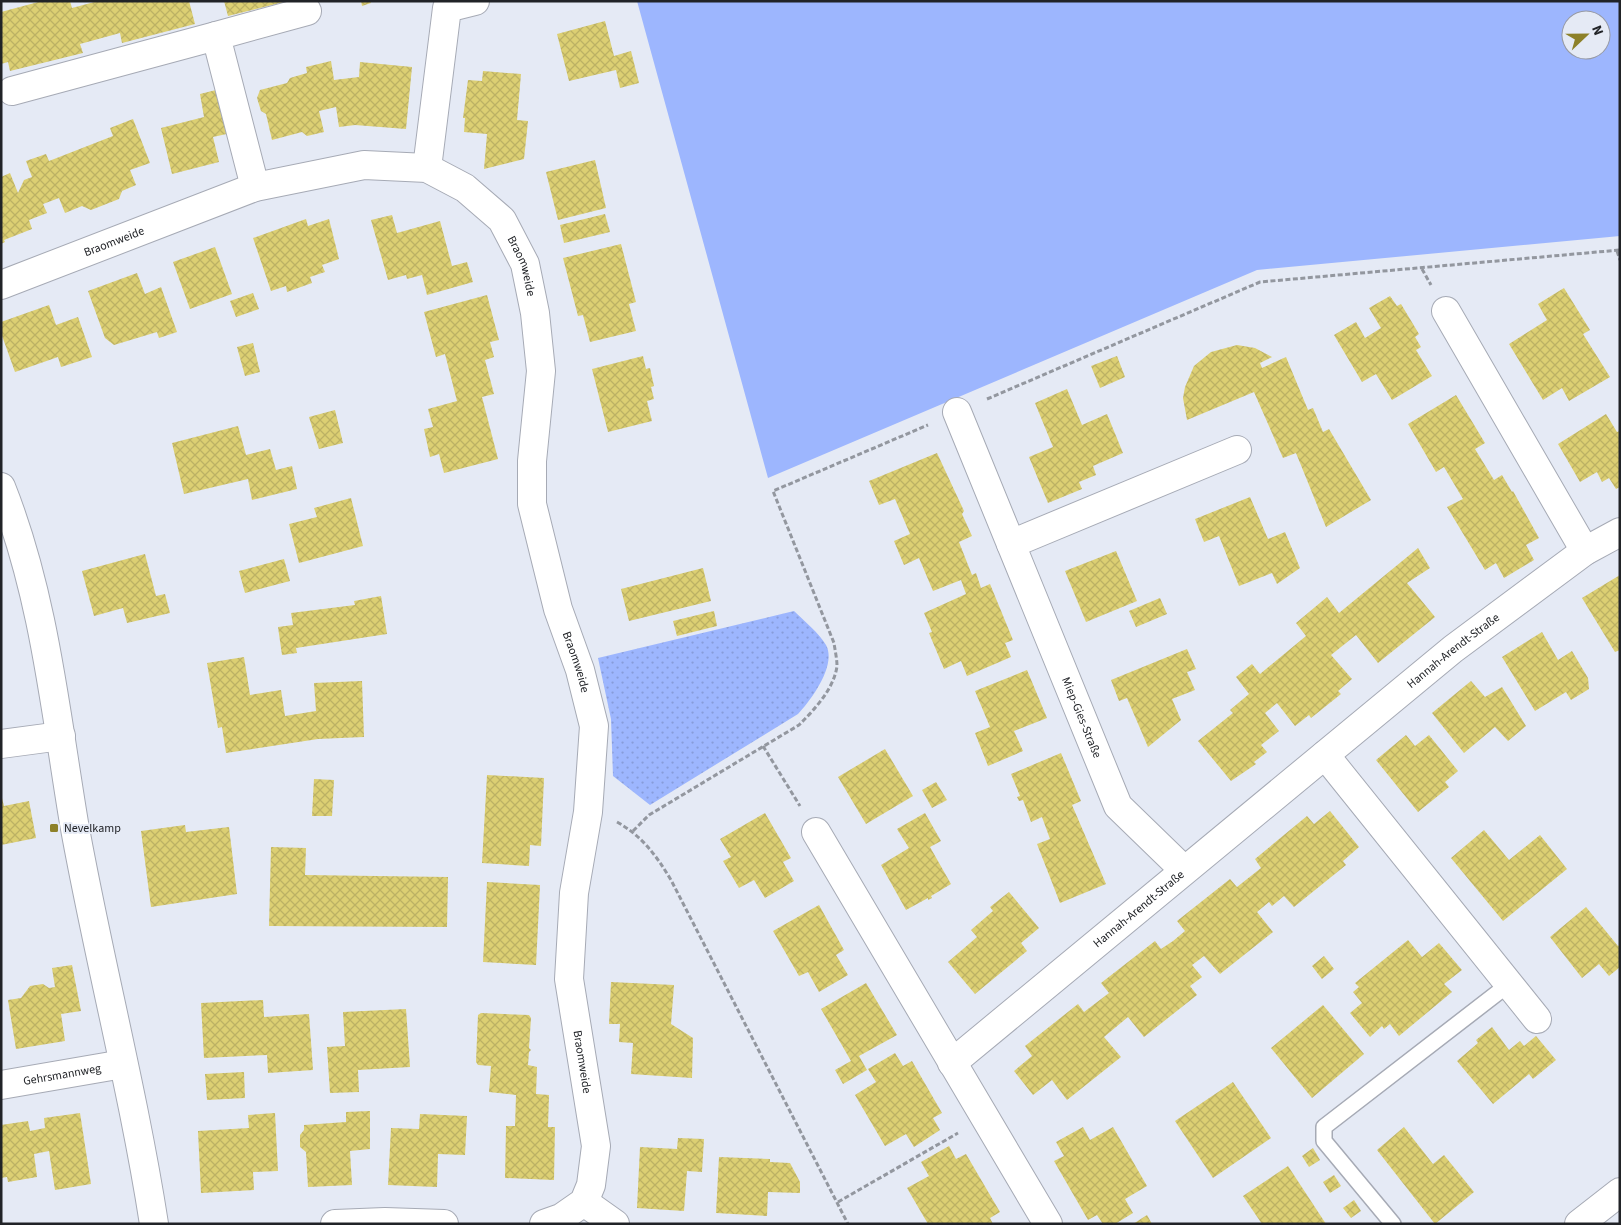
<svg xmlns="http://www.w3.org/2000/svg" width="1621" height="1225" viewBox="0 0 1621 1225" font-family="'Source Sans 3',sans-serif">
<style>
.grass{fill:#9db6fe;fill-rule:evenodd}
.park{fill:url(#park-dots)}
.building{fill:url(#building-cross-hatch)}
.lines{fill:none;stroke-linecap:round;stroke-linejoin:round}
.service-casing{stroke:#a6aab5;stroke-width:18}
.minor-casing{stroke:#a6aab5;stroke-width:30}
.tertiary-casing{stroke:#a6aab5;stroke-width:30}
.path{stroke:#93979f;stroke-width:3;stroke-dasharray:5 2.5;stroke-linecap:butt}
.service{stroke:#fff;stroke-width:15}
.minor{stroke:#fff;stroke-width:28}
.tertiary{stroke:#fff;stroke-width:28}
.poi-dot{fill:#8d8129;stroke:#e5eaf5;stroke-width:2}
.labels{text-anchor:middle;stroke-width:4;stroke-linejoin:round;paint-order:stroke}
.street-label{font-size:12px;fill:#212327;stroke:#e5eaf5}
.poi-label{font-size:12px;fill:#212327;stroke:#e5eaf5;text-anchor:start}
</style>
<defs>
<pattern id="park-dots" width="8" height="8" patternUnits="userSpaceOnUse" patternTransform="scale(1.25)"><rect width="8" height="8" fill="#9db6fe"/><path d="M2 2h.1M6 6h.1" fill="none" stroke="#879cda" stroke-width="1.8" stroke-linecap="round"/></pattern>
<pattern id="building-cross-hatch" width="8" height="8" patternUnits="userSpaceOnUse" patternTransform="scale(1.25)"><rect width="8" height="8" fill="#dccf73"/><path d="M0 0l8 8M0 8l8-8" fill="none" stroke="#bcb164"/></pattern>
</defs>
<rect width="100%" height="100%" fill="#e5eaf5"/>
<path class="grass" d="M 637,1 L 1620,1 L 1620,236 L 1257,270 L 768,478 ZM 1571,20 L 1601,20 L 1601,50 L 1571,50 Z"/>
<path class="park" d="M 794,611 C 804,621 819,633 826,645 C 837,665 811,700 798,714 L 650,805 L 613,776 L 611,719 L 598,658 Z"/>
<g class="building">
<polygon points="42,1 70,1 72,8 98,1 189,1 195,24 122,43 120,33 80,44 83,53 10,71 8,62 1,64 1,12"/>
<polygon points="224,1 284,1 284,2 228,16"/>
<polygon points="361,1 370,1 371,3 362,6"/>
<polygon points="605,21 614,56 631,51 639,83 620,88 616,70 569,81 557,34"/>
<polygon points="331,61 334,80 359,77 360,62 412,67 406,129 355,125 339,127 336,107 319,111 324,132 307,136 302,132 272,140 266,114 261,111 257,98 260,90 287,83 290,78 307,73 306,67"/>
<polygon points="483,71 521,74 517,120 528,121 524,159 484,169 487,134 464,132 465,118 463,118 468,80 482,81"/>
<polygon points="220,89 231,133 213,137 219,162 172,174 161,128 204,117 200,94"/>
<polygon points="133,119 150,163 130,170 136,185 122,191 119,199 91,210 82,206 65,213 59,198 43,204 47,213 29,220 32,229 4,240 5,242 1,244 1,177 10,173 18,193 24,180 32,177 26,161 46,154 49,161 113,136 110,128"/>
<polygon points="595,160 606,208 558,220 546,172"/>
<polygon points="605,214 610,232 564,243 560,225"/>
<polygon points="392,215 397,233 440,221 452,266 467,262 473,282 427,295 422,275 407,279 406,275 388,280 371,220"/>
<polygon points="306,219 308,226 329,219 339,259 322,265 325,272 310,277 312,283 287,292 286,286 271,291 253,238"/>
<polygon points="621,244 636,302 629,304 636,331 590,342 583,315 578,316 563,258"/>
<polygon points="215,247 232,294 190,309 173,262"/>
<polygon points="137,273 145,294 161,287 177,332 159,338 157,332 114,345 105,338 88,291"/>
<polygon points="1564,288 1590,330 1583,334 1610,377 1569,401 1562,388 1543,400 1509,344 1547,320 1538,304"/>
<polygon points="253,293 259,309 236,317 230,301"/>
<polygon points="487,295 499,340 490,342 494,357 485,360 494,394 482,397 498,459 444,473 439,454 430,457 424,429 433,427 428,409 457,401 445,354 436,357 424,312"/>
<polygon points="1390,296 1397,306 1401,304 1419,334 1415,337 1421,347 1416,350 1432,376 1392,400 1376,374 1362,382 1334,335 1356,322 1365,338 1381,328 1369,308"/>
<polygon points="49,305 56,325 78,317 92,357 61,367 58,357 15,372 1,333 1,322"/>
<polygon points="253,343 260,372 245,376 237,347"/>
<polygon points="1237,345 1255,348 1272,357 1260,363 1262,368 1286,357 1308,410 1313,408 1323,432 1329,429 1371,500 1326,527 1296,453 1283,458 1254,392 1187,420 1183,398 1185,387 1194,366 1211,352"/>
<polygon points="643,356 646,369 650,368 654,386 651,387 654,399 647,401 652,421 608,432 592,369"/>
<polygon points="1117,356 1125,377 1100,388 1091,366"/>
<polygon points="1067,389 1082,425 1107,414 1123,453 1093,466 1096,475 1079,482 1082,489 1048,503 1029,457 1053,447 1035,403"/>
<polygon points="1456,395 1485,443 1475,449 1494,480 1502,475 1512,492 1513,491 1539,538 1526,545 1534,560 1504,578 1496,563 1485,570 1447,507 1463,499 1444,467 1436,472 1408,424"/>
<polygon points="335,410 343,443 319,449 309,417"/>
<polygon points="1606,414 1617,432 1620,431 1620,487 1616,489 1609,478 1602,482 1597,472 1580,482 1558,444"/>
<polygon points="238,426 246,455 270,449 276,470 292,466 297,489 252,500 248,479 184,494 172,443"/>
<polygon points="937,453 964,511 962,514 972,536 959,542 972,575 976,573 981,588 990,584 1013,640 1005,643 1011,657 967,676 961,661 944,669 929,633 932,632 924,613 966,594 961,580 933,591 919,558 904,565 894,541 910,534 895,499 879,505 869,481"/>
<polygon points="1250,497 1268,539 1285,532 1300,568 1277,584 1272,573 1239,586 1219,536 1204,542 1195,519"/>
<polygon points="351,498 363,546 299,563 289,524 317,517 314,508"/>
<polygon points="1418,548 1430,568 1407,583 1435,617 1378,663 1356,635 1331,655 1352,679 1338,691 1341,694 1311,718 1309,715 1295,726 1277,703 1265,713 1279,731 1261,745 1267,752 1254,762 1256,764 1231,781 1198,741 1233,713 1230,710 1249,694 1236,677 1252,664 1260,674 1306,636 1296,623 1327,597 1339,613"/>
<polygon points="1116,551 1137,601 1086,622 1065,571"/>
<polygon points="145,554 156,596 165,594 170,613 127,623 123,608 94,616 82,571"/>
<polygon points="284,559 290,581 245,593 239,571"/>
<polygon points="703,568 711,601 629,621 621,589"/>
<polygon points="1620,575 1620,650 1615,652 1582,598"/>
<polygon points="381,596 387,634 296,648 297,653 282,655 278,627 293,625 291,613 355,605 354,601"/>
<polygon points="1160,598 1167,614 1136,627 1129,611"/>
<polygon points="714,611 717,626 677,636 673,621"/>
<polygon points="1542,632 1558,660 1572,651 1588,678 1589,689 1571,700 1566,692 1535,711 1502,657"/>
<polygon points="1187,649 1196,669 1187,672 1195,690 1172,699 1181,720 1148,747 1127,698 1119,701 1111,680"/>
<polygon points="244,657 250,695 281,690 285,716 316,711 314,683 362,681 364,737 318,739 226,753 222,727 218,728 207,663"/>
<polygon points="1027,670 1047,718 1014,731 1023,751 988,766 975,733 990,727 975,691"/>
<polygon points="1471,681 1485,697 1502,687 1526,726 1508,741 1495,727 1464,753 1432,713"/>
<polygon points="1406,735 1415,746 1429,735 1458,771 1445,782 1449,787 1418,812 1376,760"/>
<polygon points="885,749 913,796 866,824 838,777"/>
<polygon points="1061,753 1081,801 1072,805 1106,884 1060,903 1037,844 1050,839 1042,817 1031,822 1023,800 1019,801 1017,797 1020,796 1011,774"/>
<polygon points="487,775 544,778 541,846 530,845 529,866 482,863"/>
<polygon points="314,779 334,780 332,816 312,816"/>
<polygon points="936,782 947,800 932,808 922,790"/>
<polygon points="1,794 4,806 29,801 36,838 1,845"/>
<polygon points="1330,811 1359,847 1343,861 1346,865 1294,907 1284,896 1272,906 1269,902 1257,912 1273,932 1220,974 1204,956 1192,965 1202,977 1190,986 1197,995 1144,1037 1128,1017 1104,1037 1121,1057 1067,1100 1052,1080 1033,1095 1014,1071 1032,1056 1025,1046 1078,1004 1084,1012 1109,993 1101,983 1155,941 1161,949 1173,941 1185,931 1177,921 1230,879 1237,887 1261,868 1255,859 1307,816 1314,824"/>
<polygon points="765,813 791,858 783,862 794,881 765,898 754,880 739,888 723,861 731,857 720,839"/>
<polygon points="925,813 941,841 930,847 951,884 931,896 932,898 928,900 928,898 906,910 881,865 909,848 897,829"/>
<polygon points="185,825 186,832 229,827 237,894 151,907 141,831"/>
<polygon points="1484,830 1509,860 1540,835 1567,869 1503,921 1451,858"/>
<polygon points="271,847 306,848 305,875 448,877 447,927 269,926"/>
<polygon points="487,882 540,885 536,965 483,962"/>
<polygon points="1009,892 1039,928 1021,943 1027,951 975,994 948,962 977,937 971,930 993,911 990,907"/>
<polygon points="819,905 844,950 836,955 848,975 819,992 808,972 799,976 773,931"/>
<polygon points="1586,907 1618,946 1620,945 1620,967 1609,976 1599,964 1582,978 1550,937"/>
<polygon points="1408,940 1422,957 1439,943 1462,970 1444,984 1452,992 1399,1036 1390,1024 1384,1029 1382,1026 1370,1037 1350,1013 1362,1003 1353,992 1359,987 1355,983"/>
<polygon points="1324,956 1334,969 1322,979 1312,966"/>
<polygon points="72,965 81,1011 61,1014 65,1041 16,1049 8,1000 21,998 30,986 43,984 49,988 55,987 52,968"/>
<polygon points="611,982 674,985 671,1024 693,1038 692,1078 631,1074 633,1043 619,1042 620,1024 609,1024"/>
<polygon points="866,983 897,1035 859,1056 867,1070 843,1084 835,1070 851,1061 821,1009"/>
<polygon points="263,1000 264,1017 309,1014 313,1070 268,1073 267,1055 204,1058 201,1003"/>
<polygon points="1323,1005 1364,1054 1312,1098 1271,1048"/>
<polygon points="406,1009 410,1067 358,1070 359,1092 330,1093 327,1047 345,1046 343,1012"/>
<polygon points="481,1013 529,1015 531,1018 529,1048 531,1050 529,1052 528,1065 537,1067 536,1094 549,1095 548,1127 555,1127 554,1180 505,1178 506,1126 515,1126 516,1095 489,1092 491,1066 478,1065 476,1062 478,1015"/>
<polygon points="1492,1027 1509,1050 1520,1041 1524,1046 1536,1036 1556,1060 1533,1079 1529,1074 1493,1104 1457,1061 1478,1043 1476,1040"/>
<polygon points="895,1053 903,1066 912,1061 942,1113 933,1118 940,1130 914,1147 906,1134 885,1146 855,1095 876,1082 868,1069"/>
<polygon points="244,1072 245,1098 207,1100 205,1074"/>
<polygon points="1233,1082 1271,1138 1213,1178 1175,1121"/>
<polygon points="370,1111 370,1149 350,1151 352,1185 308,1187 306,1152 300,1147 300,1135 304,1130 304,1125 346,1122 346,1112"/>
<polygon points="80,1113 91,1184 55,1190 49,1151 34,1154 37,1177 8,1182 7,1177 1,1178 1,1125 28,1121 30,1131 45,1128 44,1118"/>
<polygon points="275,1113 278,1171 253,1172 254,1190 201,1193 198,1131 249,1128 248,1115"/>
<polygon points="420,1114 467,1116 465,1155 438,1154 437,1187 388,1185 391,1128 419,1129"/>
<polygon points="1083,1127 1090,1140 1113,1127 1147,1186 1125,1199 1133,1213 1115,1224 1103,1224 1097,1215 1088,1220 1054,1161 1064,1156 1056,1142"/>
<polygon points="1404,1127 1433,1164 1444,1155 1474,1192 1435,1224 1377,1150"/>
<polygon points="678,1138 704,1139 702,1172 687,1171 684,1211 637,1208 640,1147 677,1149"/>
<polygon points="949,1146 956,1159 966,1154 1000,1212 990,1218 993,1224 928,1224 907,1188 929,1176 921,1162"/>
<polygon points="1313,1148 1320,1160 1309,1167 1302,1156"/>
<polygon points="719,1157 770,1159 770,1162 790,1163 800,1182 800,1193 768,1192 767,1216 716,1213"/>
<polygon points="1288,1166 1326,1224 1262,1224 1243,1196"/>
<polygon points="1334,1175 1341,1186 1330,1193 1323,1182"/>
<polygon points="1354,1200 1361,1211 1351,1218 1343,1208"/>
<polygon points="1147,1215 1152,1224 1133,1224"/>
</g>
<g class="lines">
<g class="service-casing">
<polyline id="service" points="1393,1224 1324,1141 1324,1127 1509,984"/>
</g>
<g class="minor-casing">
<g id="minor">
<polyline points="12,91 216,36"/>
<polyline points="427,168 447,8 475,1"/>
<polyline points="255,187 216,36 307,11"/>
<path id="s1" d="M 1,285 L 255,187 L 364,165 L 427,168 L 465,188 L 502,220 L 525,264 L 535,313 L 541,371 L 532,461 L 532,504 L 558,609 L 580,670 L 594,726 L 588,812 L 574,893 L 569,979 L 596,1146 L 591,1185 L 584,1202 L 561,1218 L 544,1224"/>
<polyline points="1446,311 1585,551"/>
<path id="s2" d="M 957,412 L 1118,806 L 1184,870"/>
<path d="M 1,487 C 44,595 55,709 74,823 C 98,957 133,1089 154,1224"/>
<polyline points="1011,544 1237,450"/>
<polyline points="1,744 61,736"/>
<polyline points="1325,755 1537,1019"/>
<polyline points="816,832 1048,1224"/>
<path id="s3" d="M 952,1063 L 1453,649 L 1585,551 L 1620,532"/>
<path id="s4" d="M 1,1085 L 123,1064"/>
<polyline points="584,1202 615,1224"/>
<polyline points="335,1224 385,1222 444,1224"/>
</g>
</g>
<g class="tertiary-casing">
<polyline id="tertiary" points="1579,1224 1620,1192"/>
</g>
<g class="path">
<polyline points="1617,251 1620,260"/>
<polyline points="1422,269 1431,285"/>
<polyline points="987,399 1260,282 1620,250"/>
<polyline points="763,746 800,806"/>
<path d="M 617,822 C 642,836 656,855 671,880 L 848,1224"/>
<path d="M 633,831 L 649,815 L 799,725 C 814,710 834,689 837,666 C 837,659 835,650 834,643 L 773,491 L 928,425"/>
<polyline points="838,1202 958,1133"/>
</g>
<use href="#service" class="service"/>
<use href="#minor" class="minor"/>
<use href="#tertiary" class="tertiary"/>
</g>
<rect class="poi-dot" x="49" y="823" width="10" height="10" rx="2.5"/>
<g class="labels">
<g class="street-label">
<text dy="4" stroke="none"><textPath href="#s1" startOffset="121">Braomweide</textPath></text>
<text dy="4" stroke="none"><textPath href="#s1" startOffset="589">Braomweide</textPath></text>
<text dy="4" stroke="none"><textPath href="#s3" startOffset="649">Hannah-Arendt-Straße</textPath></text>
<text dy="4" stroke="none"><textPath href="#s1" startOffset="994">Braomweide</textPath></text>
<text dy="4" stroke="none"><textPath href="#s2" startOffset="330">Miep-Gies-Straße</textPath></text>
<text dy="4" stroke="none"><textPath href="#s3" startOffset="242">Hannah-Arendt-Straße</textPath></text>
<text dy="4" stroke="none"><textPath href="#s1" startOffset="1399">Braomweide</textPath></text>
<text dy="4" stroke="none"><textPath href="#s4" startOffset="62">Gehrsmannweg</textPath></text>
</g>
<g class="poi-label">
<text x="64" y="832">Nevelkamp</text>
</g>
</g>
<rect width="1621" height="1225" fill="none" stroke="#212327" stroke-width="5"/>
<g transform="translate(1586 35) rotate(68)"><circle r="24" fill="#e5eaf5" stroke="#979aa3"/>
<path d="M0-4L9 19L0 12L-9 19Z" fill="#8d8129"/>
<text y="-8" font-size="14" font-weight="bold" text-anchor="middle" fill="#212327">N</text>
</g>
</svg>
